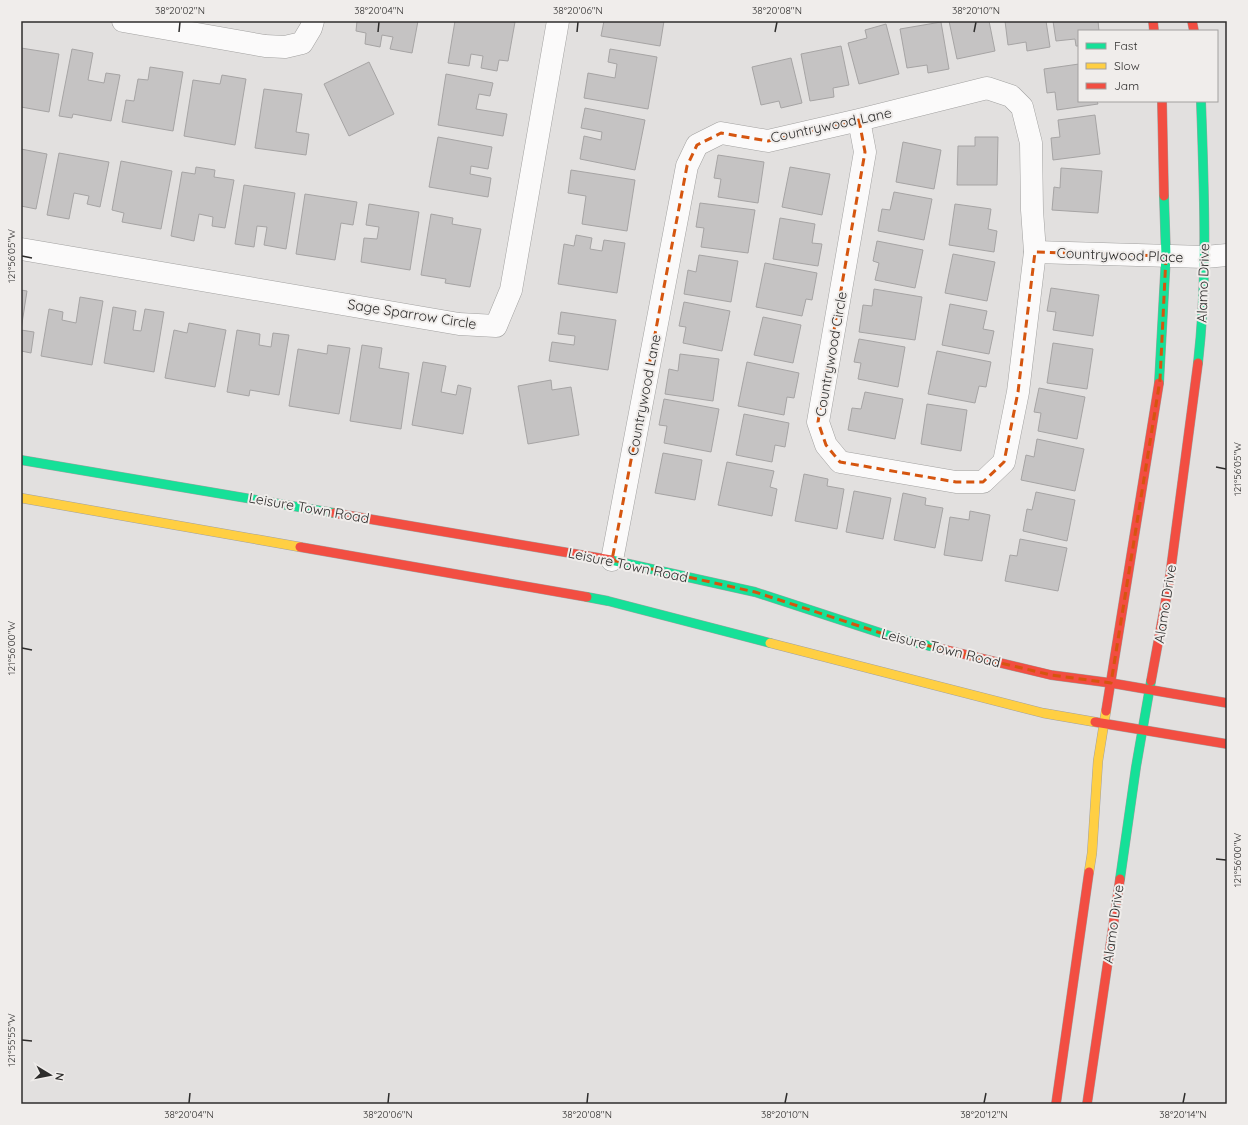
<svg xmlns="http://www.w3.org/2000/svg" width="1248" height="1125" viewBox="0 0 1248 1125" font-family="Quicksand,sans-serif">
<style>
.building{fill:#c5c3c3;stroke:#a6a4a4}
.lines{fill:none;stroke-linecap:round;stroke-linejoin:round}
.street-casing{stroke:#a2a1a0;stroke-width:23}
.fast-casing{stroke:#a2a1a0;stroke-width:10}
.slow-casing{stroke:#a2a1a0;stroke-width:10}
.jam-casing{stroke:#a2a1a0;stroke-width:10}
.street{stroke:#fbfafa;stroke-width:22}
.fast{stroke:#16e098;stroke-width:9}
.slow{stroke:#ffcf43;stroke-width:9}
.jam{stroke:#f24e42;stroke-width:9}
.marked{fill:none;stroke:#d5550f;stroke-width:3;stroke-dasharray:8 5;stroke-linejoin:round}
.ticks{fill:none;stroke:#2e2d2c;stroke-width:1.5}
.labels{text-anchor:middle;stroke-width:4;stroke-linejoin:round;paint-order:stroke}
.street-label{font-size:14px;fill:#2e2d2c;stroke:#f0edeb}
.neatline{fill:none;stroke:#2e2d2c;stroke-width:1.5}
.ticks-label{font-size:10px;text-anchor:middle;fill:#2e2d2c}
</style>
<rect width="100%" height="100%" fill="#e2e0df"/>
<g class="building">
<polygon points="357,21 418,21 412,53 390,49 393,37 382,35 380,47 365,44 366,33 356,31"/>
<polygon points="455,21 506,21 515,22 508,61 499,60 497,71 481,68 483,56 471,54 469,66 448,63"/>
<polygon points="604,21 664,21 660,46 601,36"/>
<polygon points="949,21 989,21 995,51 957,59"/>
<polygon points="1005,21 1046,21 1050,47 1027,51 1026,42 1008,45"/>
<polygon points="1053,21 1098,21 1099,31 1079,31 1079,46 1076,46 1075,39 1056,41"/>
<polygon points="941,22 949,69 928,73 927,65 907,68 900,29"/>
<polygon points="886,24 899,74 859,84 848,43 867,38 865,30"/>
<polygon points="841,46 849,85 833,88 834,97 810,101 801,54"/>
<polygon points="21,48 59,54 49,112 21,107"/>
<polygon points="72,49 93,53 88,80 104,83 106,73 120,75 111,121 73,114 72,118 59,116"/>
<polygon points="610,49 657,57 648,109 584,98 588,73 615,78 617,64 608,62"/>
<polygon points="791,58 802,103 781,108 779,101 761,105 752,67"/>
<polygon points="369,62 394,114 349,136 324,84"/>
<polygon points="1079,64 1079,101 1097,101 1098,104 1057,110 1055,92 1047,93 1044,69"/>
<polygon points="150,67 183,72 173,131 122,122 126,100 134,101 138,79 148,80"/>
<polygon points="446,74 493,83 490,96 479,94 476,109 507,114 503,136 438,125"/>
<polygon points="222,75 246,79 235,145 184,136 193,80 220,84"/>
<polygon points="264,89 302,94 296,132 309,134 306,155 255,148"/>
<polygon points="585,108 645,120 635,170 580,159 584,136 601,140 602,132 581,128"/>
<polygon points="1095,115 1100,154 1053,160 1051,138 1060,137 1058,120"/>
<polygon points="438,137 492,147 488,169 471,166 470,174 491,178 488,197 429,187"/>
<polygon points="975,137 998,137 997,185 957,185 958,146 975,146"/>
<polygon points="903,142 941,150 934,189 896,182"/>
<polygon points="21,149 47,154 36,209 21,206"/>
<polygon points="59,153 109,162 100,207 87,204 89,196 74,193 69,219 47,215"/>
<polygon points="718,155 764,162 758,203 718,197 721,179 714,178"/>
<polygon points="121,161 172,171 161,229 122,222 124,213 112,210"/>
<polygon points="196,167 215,170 214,177 234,180 225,228 212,226 213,217 199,214 194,241 171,236 182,172 195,174"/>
<polygon points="790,167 830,174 822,215 782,207"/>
<polygon points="1061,168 1102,171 1098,213 1052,210 1054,187 1060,188"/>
<polygon points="571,170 635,180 627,231 582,224 586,196 568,193"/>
<polygon points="244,185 295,193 286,249 264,245 267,227 257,226 254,247 235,244"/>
<polygon points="894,192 932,199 924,240 878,231 882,209 890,210"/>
<polygon points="305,194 357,202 353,225 341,223 335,260 296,254"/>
<polygon points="700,203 755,210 748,253 701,247 704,228 696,227"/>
<polygon points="369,204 419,212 410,270 361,262 364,238 377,239 379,227 366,225"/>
<polygon points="955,204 991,209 988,229 997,231 994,252 949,245"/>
<polygon points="431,214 453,218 452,224 481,229 470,287 445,283 446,279 421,275"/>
<polygon points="780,218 815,224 812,243 822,244 818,266 773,259"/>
<polygon points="576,235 592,238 590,249 602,251 604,240 625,243 617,293 558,284 564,244 574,246"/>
<polygon points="877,241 923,250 915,288 875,280 879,263 873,261"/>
<polygon points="953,254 995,262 987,301 945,293"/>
<polygon points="699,255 738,261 731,302 684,294 688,270 696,272"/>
<polygon points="765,263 817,273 812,300 806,299 802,316 756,307"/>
<polygon points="1051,288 1099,295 1093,336 1053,330 1056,312 1047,311"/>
<polygon points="874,289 922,297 915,340 859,332 863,305 872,306"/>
<polygon points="21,290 27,291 21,330 34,332 31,353 21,351"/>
<polygon points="80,297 103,301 92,365 41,356 49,309 63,312 62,320 76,323"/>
<polygon points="684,302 730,311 722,351 683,343 686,327 679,326"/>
<polygon points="950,304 987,311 983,329 994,331 989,354 942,345"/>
<polygon points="113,307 136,311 133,330 141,331 145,309 164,312 154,372 104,363"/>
<polygon points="561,312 616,320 608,370 549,361 552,342 574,345 575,336 558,334"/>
<polygon points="763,317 801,325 793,363 754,355"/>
<polygon points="189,323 226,330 215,387 165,378 174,330 187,333"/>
<polygon points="237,330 260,334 259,345 271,347 273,333 289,335 279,395 250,390 249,396 227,392"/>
<polygon points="859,339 905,347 898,387 858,379 861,363 854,362"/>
<polygon points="1053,343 1093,349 1087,389 1047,383"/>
<polygon points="328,345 350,348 339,414 289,406 298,349 327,354"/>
<polygon points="362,345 382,348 379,368 409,373 401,429 350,421"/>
<polygon points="937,351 991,362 986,387 979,386 975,403 928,394"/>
<polygon points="680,354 719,359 713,401 665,394 669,369 678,371"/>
<polygon points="423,362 446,366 441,392 456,395 458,385 471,388 463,434 412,425"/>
<polygon points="747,362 799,373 794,398 787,397 784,415 738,406"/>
<polygon points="551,380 552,390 571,387 579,435 528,444 518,386"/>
<polygon points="1039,388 1085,397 1077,439 1038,431 1041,413 1034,412"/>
<polygon points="865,392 903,399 895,439 848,430 852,408 861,409"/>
<polygon points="664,399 719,409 711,452 664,443 667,426 659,425"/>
<polygon points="927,404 967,410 961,451 921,444"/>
<polygon points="744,414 789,423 785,447 775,445 772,462 736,455"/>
<polygon points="1037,439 1084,449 1075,491 1021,480 1026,455 1034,457"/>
<polygon points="663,453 702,460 695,500 655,493"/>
<polygon points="727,462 774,471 770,487 777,489 772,516 718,505"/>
<polygon points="804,474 828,479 827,486 844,489 837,529 795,521"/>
<polygon points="854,491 891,498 883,539 846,532"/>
<polygon points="1036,492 1075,500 1067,541 1023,531 1027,509 1032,510"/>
<polygon points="903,493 926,498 925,505 943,508 935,548 894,540"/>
<polygon points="970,511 990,515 982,561 944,555 950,517 969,520"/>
<polygon points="1020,539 1067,548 1058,591 1005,581 1010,555 1017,556"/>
</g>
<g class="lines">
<g class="street-casing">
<g id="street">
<polyline points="123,21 265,46 285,47 302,43 311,28 313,21"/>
<polyline points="21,249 459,324 496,326 511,290 558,21"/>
<polyline points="1035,252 1205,257 1227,255"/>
<polyline points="612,560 687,166 697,145 721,133 768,141 859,120 987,88 1011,96 1022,107 1031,143 1032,210 1035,252 1018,392 1004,462 983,482 956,482 840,462 826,445 818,422 865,152 859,120"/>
</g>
</g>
<g class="fast-casing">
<g id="fast">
<path d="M 1198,363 C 1208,276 1204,189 1201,101"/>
<polyline points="1159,383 1166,256 1164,196"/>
<polyline points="21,460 334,513"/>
<polyline points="611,560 755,592 896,638 938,648"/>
<polyline points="587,597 608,601 770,643"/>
<polyline points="1120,879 1136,767 1151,681"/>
</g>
</g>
<g class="slow-casing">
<g id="slow">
<polyline points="21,498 300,547"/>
<polyline points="770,643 1043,713 1095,722"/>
<polyline points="1089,872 1092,853 1098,761 1106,711"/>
</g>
</g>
<g class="jam-casing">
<g id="jam">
<polyline points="1153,21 1154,31"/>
<polyline points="1192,21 1194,31"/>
<polyline points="1162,101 1164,196"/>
<polyline points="334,513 611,560"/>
<polyline points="300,547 587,597"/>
<polyline points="938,648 1051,675 1111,683 1227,703"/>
<polyline points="1151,681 1169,583 1198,363"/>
<polyline points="1106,711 1159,383"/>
<polyline points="1095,722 1227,744"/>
<polyline points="1056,1104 1089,872"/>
<polyline points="1087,1104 1120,879"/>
</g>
</g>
<use href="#street" class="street"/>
<use href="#fast" class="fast"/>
<use href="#slow" class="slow"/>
<use href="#jam" class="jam"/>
</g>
<path class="marked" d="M 859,120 L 865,152 L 818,422 L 826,445 L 840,462 L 956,482 L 983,482 L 1004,462 L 1018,392 L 1035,252 L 1166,256 L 1160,380 L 1111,683 L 1051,675 L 896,638 L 755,592 L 612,560 L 687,166 L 697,145 L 721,133 L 768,141 Z"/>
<path class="ticks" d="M 179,32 L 180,22M 378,32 L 379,22M 577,32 L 578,22M 775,32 L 777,22M 974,32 L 976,22M 22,256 L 32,258M 1216,467 L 1226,469M 22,648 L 32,650M 1216,859 L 1226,860M 22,1040 L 32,1041M 189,1103 L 190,1093M 388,1103 L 389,1093M 587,1103 L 588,1093M 785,1103 L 787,1093M 984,1103 L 986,1093M 1183,1103 L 1185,1093"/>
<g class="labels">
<g class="street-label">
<text transform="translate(831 125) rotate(-12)" y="5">Countrywood Lane</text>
<text transform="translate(1120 255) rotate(2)" y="5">Countrywood Place</text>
<text transform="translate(1203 283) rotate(-88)" y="5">Alamo Drive</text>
<text transform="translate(412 314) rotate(9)" y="5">Sage Sparrow Circle</text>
<text transform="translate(831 354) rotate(-80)" y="5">Countrywood Circle</text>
<text transform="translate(644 395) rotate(-79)" y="5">Countrywood Lane</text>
<text transform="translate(309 508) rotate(10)" y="5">Leisure Town Road</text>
<text transform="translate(628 565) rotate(12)" y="5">Leisure Town Road</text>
<text transform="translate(1165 604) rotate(-81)" y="5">Alamo Drive</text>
<text transform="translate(941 648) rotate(14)" y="5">Leisure Town Road</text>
<text transform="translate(1113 924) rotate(-82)" y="5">Alamo Drive</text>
</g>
</g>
<rect width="1248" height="1125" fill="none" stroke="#f0edeb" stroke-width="44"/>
<rect x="1078" y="30" width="140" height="72" fill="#f0edeb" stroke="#a2a09f"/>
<rect x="1086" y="43" width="20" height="6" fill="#16e098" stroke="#a2a09f"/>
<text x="1114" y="50" font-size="12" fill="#2e2d2c">Fast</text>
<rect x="1086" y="63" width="20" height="6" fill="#ffcf43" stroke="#a2a09f"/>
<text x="1114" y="70" font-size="12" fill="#2e2d2c">Slow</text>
<rect x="1086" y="83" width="20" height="6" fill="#f24e42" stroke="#a2a09f"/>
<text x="1114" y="90" font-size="12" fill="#2e2d2c">Jam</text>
<g transform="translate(50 1075) rotate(100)" stroke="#f0edeb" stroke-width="3" paint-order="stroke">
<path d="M0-3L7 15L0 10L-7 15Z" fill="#2e2d2c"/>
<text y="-6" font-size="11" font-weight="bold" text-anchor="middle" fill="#2e2d2c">N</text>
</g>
<rect x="22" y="22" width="1204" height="1081" class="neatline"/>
<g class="ticks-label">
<text x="180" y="14">38°20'02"N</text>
<text x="379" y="14">38°20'04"N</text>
<text x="578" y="14">38°20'06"N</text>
<text x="777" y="14">38°20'08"N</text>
<text x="976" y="14">38°20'10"N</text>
<text transform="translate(11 256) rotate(-90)" y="4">121°56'05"W</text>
<text transform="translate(1237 469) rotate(-90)" y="4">121°56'05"W</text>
<text transform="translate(11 648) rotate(-90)" y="4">121°56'00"W</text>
<text transform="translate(1237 860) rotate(-90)" y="4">121°56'00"W</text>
<text transform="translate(11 1040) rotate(-90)" y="4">121°55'55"W</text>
<text x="189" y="1118">38°20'04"N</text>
<text x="388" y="1118">38°20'06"N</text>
<text x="587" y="1118">38°20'08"N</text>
<text x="785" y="1118">38°20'10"N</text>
<text x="984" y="1118">38°20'12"N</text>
<text x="1183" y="1118">38°20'14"N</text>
</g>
</svg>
